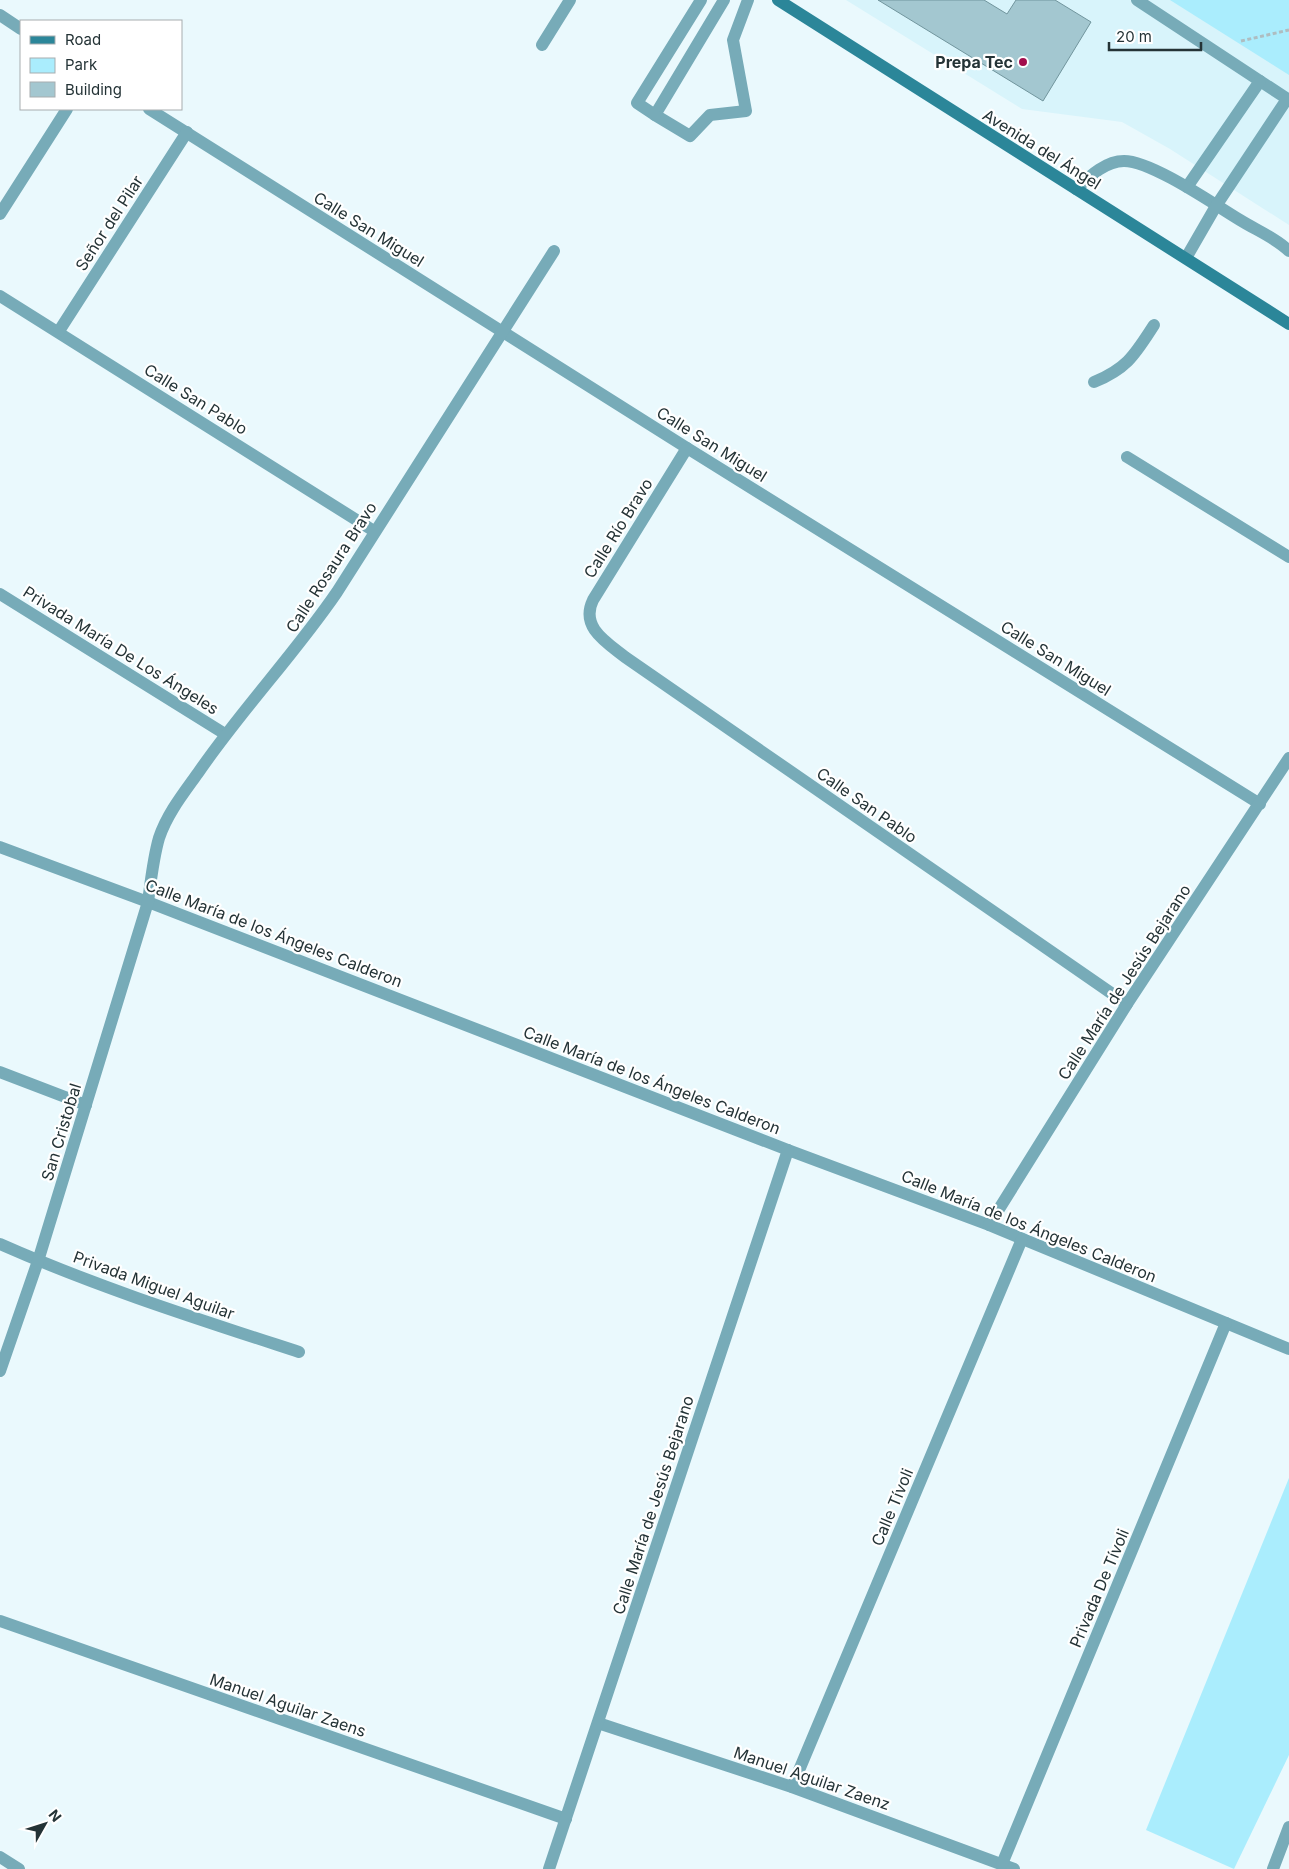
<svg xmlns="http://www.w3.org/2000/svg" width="1289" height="1869" viewBox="0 0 1289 1869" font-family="Inter,sans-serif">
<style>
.built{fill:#d8f4fb}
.green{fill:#aaedfd}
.building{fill:#a3c7d0;stroke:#71959d}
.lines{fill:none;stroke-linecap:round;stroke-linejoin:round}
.path{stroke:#aebdc1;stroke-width:3;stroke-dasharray:4 2.5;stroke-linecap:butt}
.lane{stroke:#77abb8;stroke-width:12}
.street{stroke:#77abb8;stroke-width:12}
.secondary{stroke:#2b8699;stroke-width:12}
.poi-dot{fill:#a20c4c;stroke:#fff;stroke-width:2}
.labels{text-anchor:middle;stroke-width:4.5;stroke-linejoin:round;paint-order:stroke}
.poi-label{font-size:16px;font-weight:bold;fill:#243336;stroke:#fff;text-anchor:end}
.street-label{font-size:16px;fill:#243336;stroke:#fff}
</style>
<rect width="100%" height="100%" fill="#eaf9fd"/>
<polygon class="built" points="846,0 1289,0 1289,225 1170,149 1122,122 1022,109"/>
<g class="green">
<polygon points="1170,0 1289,0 1289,75"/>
<polygon points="1289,1478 1289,1755 1234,1869 1146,1830"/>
</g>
<polygon class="building" points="878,0 984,0 1007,14 1016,0 1055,0 1091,22 1043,101"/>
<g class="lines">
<polyline class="path" points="1241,41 1289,30"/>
<g class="lane">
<polyline points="724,0 655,115 690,136 710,115 746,111 733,40 748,0"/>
<polyline points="1137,0 1289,100"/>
<polyline points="542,45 570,0"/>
<polyline points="655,115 637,103 701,0"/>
<polyline points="1187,187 1260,81"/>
<path d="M 1076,189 C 1089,177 1105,161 1124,161 C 1152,161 1215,205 1240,220 C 1256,230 1276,238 1289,251"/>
<polyline points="1186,258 1216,206 1287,99"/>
<path d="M 1094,382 C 1128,368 1135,354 1154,325"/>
</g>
<g class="street">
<polyline points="0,15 21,29"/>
<polyline points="149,109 687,448 1260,804"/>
<polyline points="0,214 67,109"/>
<polyline points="0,296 374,531"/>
<polyline points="59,331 187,132"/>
<path d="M 687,448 L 593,600 C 580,627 606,642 625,657 L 1127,1004"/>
<polyline points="1127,457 1289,557"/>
<polyline points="0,594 225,734"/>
<polyline points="0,847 148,902 788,1150 989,1225 1289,1349"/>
<polyline points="0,1072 86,1105"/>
<polyline points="989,1225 1127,1004 1289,758"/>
<path d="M 0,1244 C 97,1287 198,1319 299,1352"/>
<path d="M 0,1371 L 38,1261 L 148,902 C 151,880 153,859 159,838 C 167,814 183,794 198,773 C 241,710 294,655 337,592 L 554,251"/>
<polyline points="0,1621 566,1819"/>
<polyline points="598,1723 792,1787 1014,1869"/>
<polyline points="792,1787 1022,1239"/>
<polyline points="0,1857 19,1869"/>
<polyline points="1002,1864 1226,1323"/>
<polyline points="549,1869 788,1150"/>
<polyline points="1273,1869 1289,1827"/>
</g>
<polyline class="secondary" points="778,0 1289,324"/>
</g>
<circle class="poi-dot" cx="1023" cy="62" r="5"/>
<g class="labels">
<g class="poi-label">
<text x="1013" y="68">Prepa Tec</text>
</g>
<g class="street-label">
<text transform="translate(1042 149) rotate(32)" y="6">Avenida del Ángel</text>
<text transform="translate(109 223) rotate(-57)" y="6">Señor del Pilar</text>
<text transform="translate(369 229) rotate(32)" y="6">Calle San Miguel</text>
<text transform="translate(196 399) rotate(32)" y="6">Calle San Pablo</text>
<text transform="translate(712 444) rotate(32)" y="6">Calle San Miguel</text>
<text transform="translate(618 528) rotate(-58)" y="6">Calle Río Bravo</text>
<text transform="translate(331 567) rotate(-57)" y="6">Calle Rosaura Bravo</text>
<text transform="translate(121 650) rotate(32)" y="6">Privada María De Los Ángeles</text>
<text transform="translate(1056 658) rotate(32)" y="6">Calle San Miguel</text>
<text transform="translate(867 805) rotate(35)" y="6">Calle San Pablo</text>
<text transform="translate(274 933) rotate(21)" y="6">Calle María de los Ángeles Calderon</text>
<text transform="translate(1124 982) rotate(-57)" y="6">Calle María de Jesús Bejarano</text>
<text transform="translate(652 1080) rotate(21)" y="6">Calle María de los Ángeles Calderon</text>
<text transform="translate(61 1132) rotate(-73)" y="6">San Cristobal</text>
<text transform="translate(1029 1226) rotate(22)" y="6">Calle María de los Ángeles Calderon</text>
<text transform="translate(154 1285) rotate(20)" y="6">Privada Miguel Aguilar</text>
<text transform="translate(653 1505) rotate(-72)" y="6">Calle María de Jesús Bejarano</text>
<text transform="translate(892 1507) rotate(-67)" y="6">Calle Tívoli</text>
<text transform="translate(1099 1588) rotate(-67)" y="6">Privada De Tívoli</text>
<text transform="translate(288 1705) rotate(19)" y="6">Manuel Aguilar Zaens</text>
<text transform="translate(812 1778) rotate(19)" y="6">Manuel Aguilar Zaenz</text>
</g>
</g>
<rect x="20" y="20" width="162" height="90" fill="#ffffff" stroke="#a7adaf"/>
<rect x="30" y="36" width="25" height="8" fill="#2b8699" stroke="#a7adaf"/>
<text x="65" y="45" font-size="15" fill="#243336">Road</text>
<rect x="30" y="58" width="25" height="15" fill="#aaedfd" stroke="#a7adaf"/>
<text x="65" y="70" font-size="15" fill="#243336">Park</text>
<rect x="30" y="82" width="25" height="15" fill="#a3c7d0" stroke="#a7adaf"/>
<text x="65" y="95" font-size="15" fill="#243336">Building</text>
<g transform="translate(45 1824) rotate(51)" stroke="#ffffff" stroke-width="4" paint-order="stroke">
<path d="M0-4L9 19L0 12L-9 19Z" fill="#243336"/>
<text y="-8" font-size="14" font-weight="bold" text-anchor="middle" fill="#243336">N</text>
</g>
<path d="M1109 42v8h92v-8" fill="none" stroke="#243336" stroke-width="2.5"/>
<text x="1116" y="42" font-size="15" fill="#243336" stroke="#ffffff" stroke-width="4" paint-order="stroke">20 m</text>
</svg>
